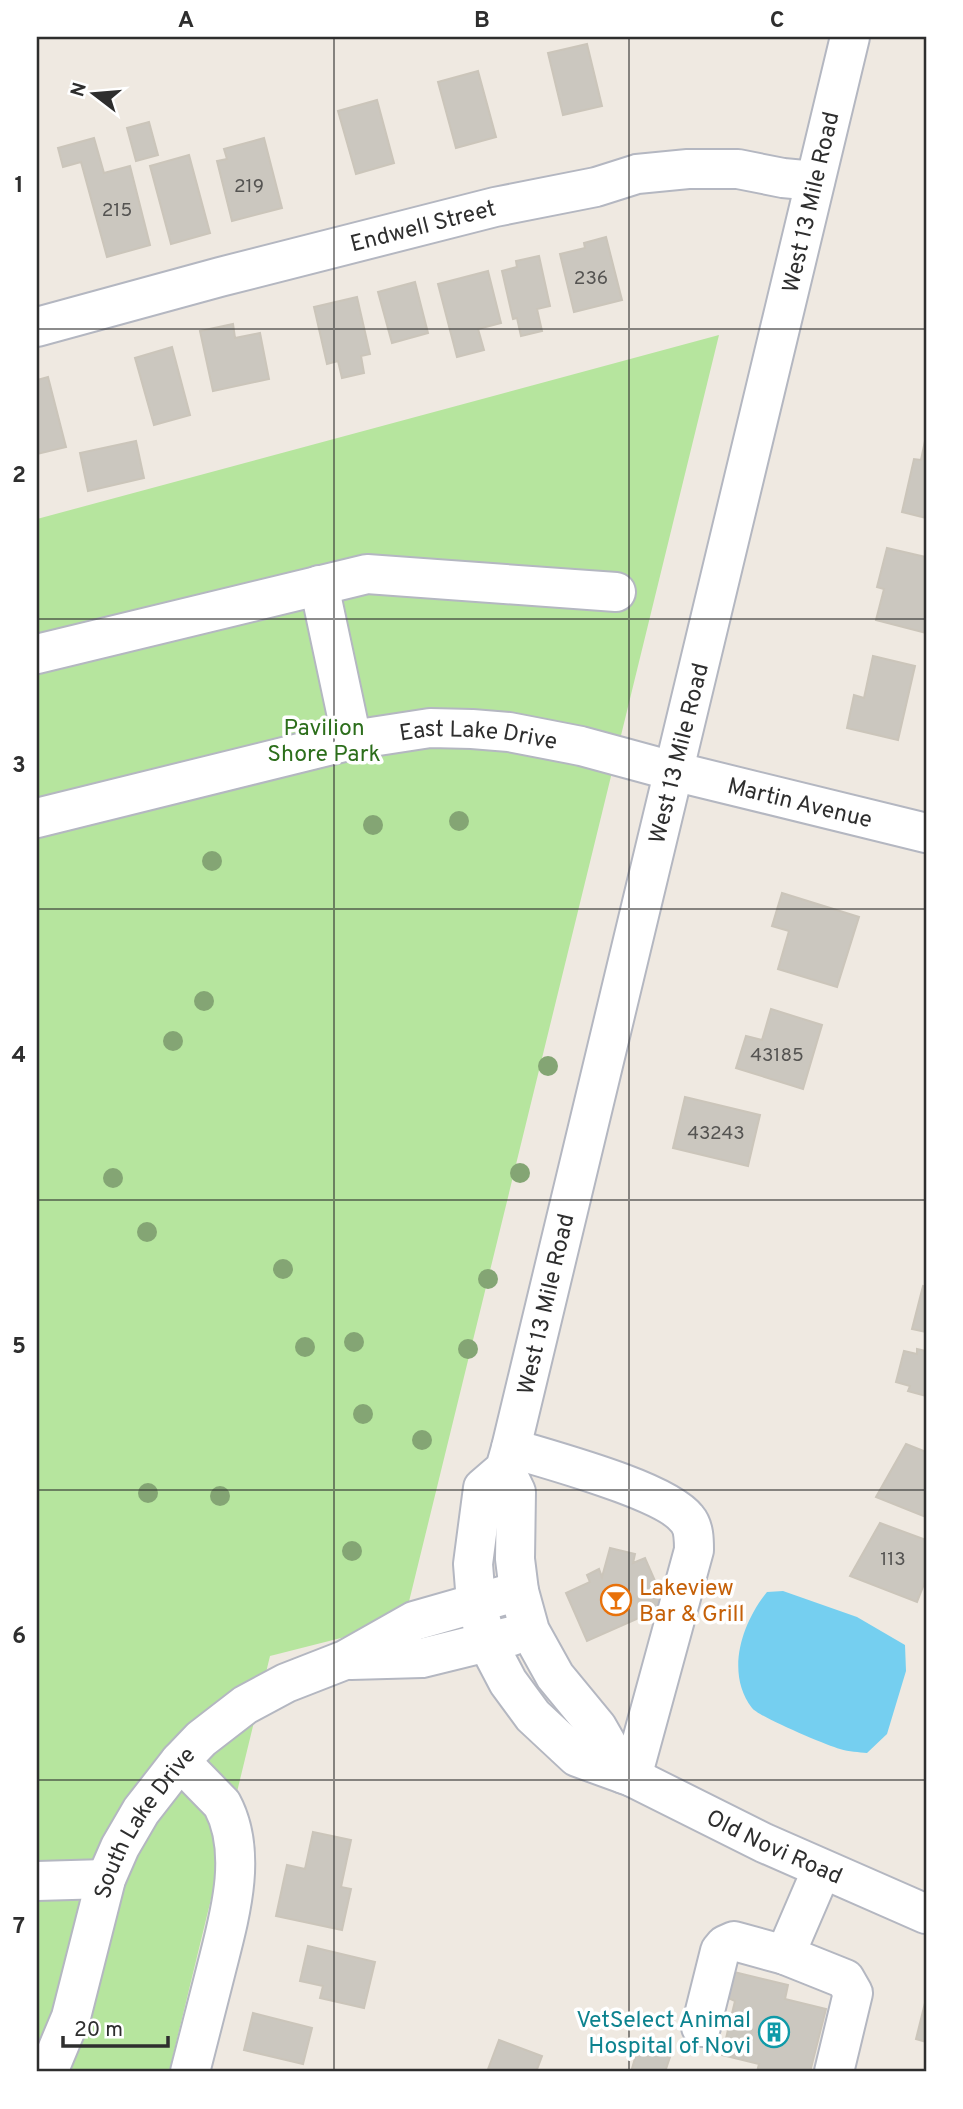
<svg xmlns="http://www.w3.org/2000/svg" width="963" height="2109" viewBox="0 0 963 2109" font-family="Overpass,sans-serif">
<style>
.green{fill:#b6e59e}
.water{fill:#75cff0}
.building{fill:#cbc7bf;stroke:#cbc5ba;stroke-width:2}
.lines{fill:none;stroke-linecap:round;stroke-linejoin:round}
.minor-casing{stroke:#b4b7c1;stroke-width:42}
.minor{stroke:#fff;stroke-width:38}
.tree{fill:#84a574}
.grid{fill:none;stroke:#2e2e2e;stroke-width:2;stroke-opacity:0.55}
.labels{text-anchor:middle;stroke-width:7;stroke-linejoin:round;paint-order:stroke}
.number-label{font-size:19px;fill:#555452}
.street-label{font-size:23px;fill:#2e2e2e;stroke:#fff}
.park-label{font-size:23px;fill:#2c6e1b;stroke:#fff}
.food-label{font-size:23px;fill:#c56008;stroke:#fff;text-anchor:start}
.culture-label{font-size:23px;fill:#0d838f;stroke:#fff;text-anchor:end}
.neatline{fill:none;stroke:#2e2e2e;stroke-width:2.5}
.grid-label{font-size:23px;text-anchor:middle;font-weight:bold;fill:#2e2e2e}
</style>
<rect width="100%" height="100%" fill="#efe9e1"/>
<polygon class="green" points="719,335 404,1622 270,1656 169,2072 37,2072 37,519"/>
<path class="water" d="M 783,1591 L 857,1617 L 905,1645 L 906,1671 L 887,1734 L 867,1753 C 859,1752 849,1752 840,1749 C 826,1745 759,1717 752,1708 C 725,1673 742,1623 767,1592 Z"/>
<g class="building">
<polygon points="587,44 602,106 563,115 548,53"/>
<polygon points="478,71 496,137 456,148 438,82"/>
<polygon points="377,100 394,163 356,174 338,111"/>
<polygon points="149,122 158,155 136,161 127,128"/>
<polygon points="94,138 104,173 130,166 150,245 107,257 81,162 63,167 58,148"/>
<polygon points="264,138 282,208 232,221 217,161 227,159 224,149"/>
<polygon points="189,155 210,233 171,244 150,166"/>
<polygon points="606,237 622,300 574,312 560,254 585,248 584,243"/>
<polygon points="539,256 550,306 537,309 542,331 521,336 517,318 513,319 502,271 517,267 516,261"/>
<polygon points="488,271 501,323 478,329 484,350 457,357 438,284"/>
<polygon points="415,282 428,333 392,343 378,292"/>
<polygon points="357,297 370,354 361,356 364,373 342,378 338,361 327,364 314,307"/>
<polygon points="233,324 235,338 260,333 269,379 213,391 200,331"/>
<polygon points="172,347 190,415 154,425 135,358"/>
<polygon points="48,377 66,447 37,454 37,380"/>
<polygon points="136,441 144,478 88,491 80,453"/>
<polygon points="925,441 926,442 926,518 902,512 914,459 921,460"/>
<polygon points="887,548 926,557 926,633 876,620 884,589 877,587"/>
<polygon points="873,656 915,666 898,740 847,728 854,695 864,698"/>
<polygon points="782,893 859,917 837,987 778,969 789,931 772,926"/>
<polygon points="771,1009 822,1025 803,1089 736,1068 746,1036 762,1040"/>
<polygon points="685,1097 760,1115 748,1166 673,1148"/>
<polygon points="923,1286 926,1287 926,1332 912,1329"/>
<polygon points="917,1349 926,1351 926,1396 908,1391 910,1386 896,1382 904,1351 917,1354"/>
<polygon points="906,1444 926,1452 926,1517 876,1497"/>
<polygon points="880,1523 926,1540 926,1579 917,1602 850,1576"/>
<polygon points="610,1548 635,1554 633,1563 645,1558 666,1606 587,1641 566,1593 590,1582 587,1575 599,1569 602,1577"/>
<polygon points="313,1832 351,1840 341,1887 351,1889 342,1930 276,1916 287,1865 305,1869"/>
<polygon points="308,1946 375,1962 364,2008 320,1998 323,1986 300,1981"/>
<polygon points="734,1972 788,1985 785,1999 826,2009 810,2072 757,2072 759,2064 722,2055 735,2001 728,1998"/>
<polygon points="925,2003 926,2003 926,2042 916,2039"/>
<polygon points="253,2013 312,2028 303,2064 244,2050"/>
<polygon points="499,2040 542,2056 536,2072 487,2072"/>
<polygon points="638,2048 670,2057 665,2072 631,2072"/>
</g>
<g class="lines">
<g class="minor-casing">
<g id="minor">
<path id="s1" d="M 850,37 L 511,1448 L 505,1469 L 483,1488 L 473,1564 L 476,1602 L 487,1642 L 508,1682 L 533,1716 L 577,1757 L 632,1777 L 764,1843 L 926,1914"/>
<path id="s2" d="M 37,327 L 220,277 L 495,207 L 596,187 L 637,174 L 688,169 L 738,169 L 783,178 L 815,181"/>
<polyline points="319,585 352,740"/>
<polyline points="37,654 367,574 616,592"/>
<path id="s3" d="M 37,818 L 352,740 L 430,728 L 472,729 L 509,732 L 581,746 L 673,771 L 926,833"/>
<path d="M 511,1448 C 549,1460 665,1490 687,1519 C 694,1527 694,1540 694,1550 L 632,1777"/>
<polyline points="505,1469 516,1492 515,1559 519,1591 530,1631 555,1676 597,1727 624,1774"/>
<polyline points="351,1660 422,1658 512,1636"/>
<path d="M 180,1761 L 222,1804 C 250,1856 227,1925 214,1978 C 206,2009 198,2041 190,2072"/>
<polyline points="37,1881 106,1879"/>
<polyline points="785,1955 822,1869"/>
<polyline points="701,2027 720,1951 725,1945 734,1941 785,1955 845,1979 853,1993 834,2072"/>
<path id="s4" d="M 48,2072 L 71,2017 L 106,1879 L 120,1847 L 141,1811 L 180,1761 L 201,1739 L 245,1705 L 286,1683 L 345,1660 L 414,1621 L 519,1591"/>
</g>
</g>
<use href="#minor" class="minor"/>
</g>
<g class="tree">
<circle cx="459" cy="821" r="10"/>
<circle cx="373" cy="825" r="10"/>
<circle cx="212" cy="861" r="10"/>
<circle cx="204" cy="1001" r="10"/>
<circle cx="173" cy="1041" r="10"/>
<circle cx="548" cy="1066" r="10"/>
<circle cx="520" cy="1173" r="10"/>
<circle cx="113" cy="1178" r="10"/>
<circle cx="147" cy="1232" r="10"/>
<circle cx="283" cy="1269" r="10"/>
<circle cx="488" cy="1279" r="10"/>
<circle cx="354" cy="1342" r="10"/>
<circle cx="305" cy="1347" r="10"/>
<circle cx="468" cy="1349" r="10"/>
<circle cx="363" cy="1414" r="10"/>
<circle cx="422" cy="1440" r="10"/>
<circle cx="148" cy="1493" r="10"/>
<circle cx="220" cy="1496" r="10"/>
<circle cx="352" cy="1551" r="10"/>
</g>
<path class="grid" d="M 334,37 L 334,2072M 629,37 L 629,2072M 37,329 L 926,329M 37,619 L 926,619M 37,909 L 926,909M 37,1200 L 926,1200M 37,1490 L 926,1490M 37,1780 L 926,1780"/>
<defs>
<g id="bar-ring" transform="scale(1.575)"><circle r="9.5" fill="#fff" stroke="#e8710a" stroke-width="1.5"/><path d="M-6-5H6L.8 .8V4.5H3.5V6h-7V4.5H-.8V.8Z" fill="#e8710a"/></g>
<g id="building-ring" transform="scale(1.575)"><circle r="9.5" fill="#fff" stroke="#0f9aa8" stroke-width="1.5"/><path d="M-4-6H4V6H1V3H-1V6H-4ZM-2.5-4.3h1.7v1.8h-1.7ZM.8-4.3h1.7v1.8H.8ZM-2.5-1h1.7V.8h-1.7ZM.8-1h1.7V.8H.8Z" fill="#0f9aa8"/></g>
</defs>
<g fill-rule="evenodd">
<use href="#bar-ring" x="616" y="1600"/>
<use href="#building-ring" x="774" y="2032"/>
</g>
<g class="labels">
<g class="number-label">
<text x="249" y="192">219</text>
<text x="117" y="216">215</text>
<text x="591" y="284">236</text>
<text x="777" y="1061">43185</text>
<text x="716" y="1139">43243</text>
<text x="893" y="1565">113</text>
</g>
<g class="street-label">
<text transform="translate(810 202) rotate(-77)" y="8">West 13 Mile Road</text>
<text dy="8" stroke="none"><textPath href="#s2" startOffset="399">Endwell Street</textPath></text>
<text dy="8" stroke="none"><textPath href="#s3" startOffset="452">East Lake Drive</textPath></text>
<text transform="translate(678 753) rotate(-76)" y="8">West 13 Mile Road</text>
<text dy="8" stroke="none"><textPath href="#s3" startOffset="782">Martin Avenue</textPath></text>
<text transform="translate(545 1304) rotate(-77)" y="8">West 13 Mile Road</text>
<text dy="8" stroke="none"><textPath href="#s4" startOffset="270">South Lake Drive</textPath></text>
<text dy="8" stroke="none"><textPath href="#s1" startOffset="2023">Old Novi Road</textPath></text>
</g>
<g class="park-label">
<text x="324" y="735">Pavilion<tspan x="324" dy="26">Shore Park</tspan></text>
</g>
<g class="food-label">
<text x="639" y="1595">Lakeview<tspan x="639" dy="26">Bar &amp; Grill</tspan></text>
</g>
<g class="culture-label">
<text x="751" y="2027">VetSelect Animal<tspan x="751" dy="26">Hospital of Novi</tspan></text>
</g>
</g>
<rect width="963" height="2109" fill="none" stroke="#ffffff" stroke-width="77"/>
<g transform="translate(94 94) rotate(286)" stroke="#ffffff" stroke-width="5" paint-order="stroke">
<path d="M0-5L12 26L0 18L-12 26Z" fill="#2e2e2e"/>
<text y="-10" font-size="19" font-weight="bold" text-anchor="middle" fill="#2e2e2e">N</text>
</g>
<path d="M63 2036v10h105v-10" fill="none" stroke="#2e2e2e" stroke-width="3.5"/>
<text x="74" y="2036" font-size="21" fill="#2e2e2e" stroke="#ffffff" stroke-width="5" paint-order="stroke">20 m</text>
<rect x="38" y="38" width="887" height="2032" class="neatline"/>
<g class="grid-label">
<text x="186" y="27">A</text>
<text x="482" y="27">B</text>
<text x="777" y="27">C</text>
<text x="19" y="192">1</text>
<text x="19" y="482">2</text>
<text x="19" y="772">3</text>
<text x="19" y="1062">4</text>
<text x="19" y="1353">5</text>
<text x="19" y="1643">6</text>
<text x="19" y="1933">7</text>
</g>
</svg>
